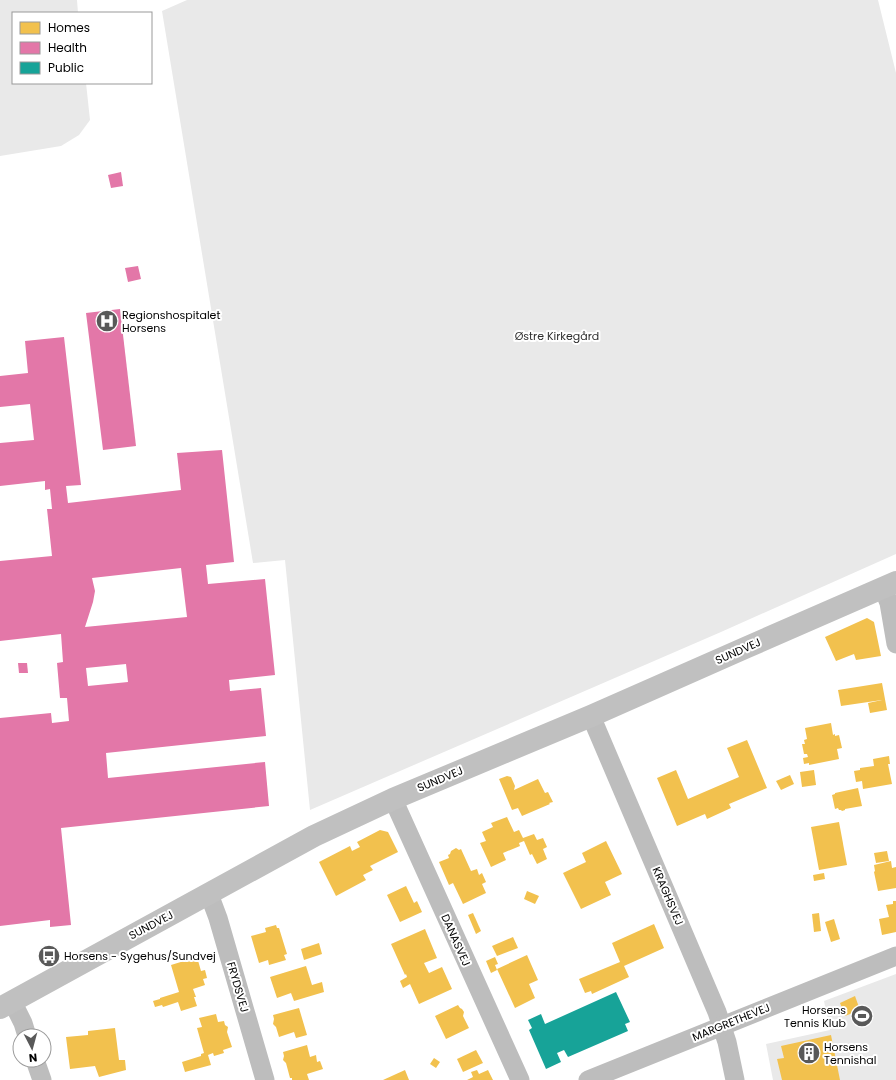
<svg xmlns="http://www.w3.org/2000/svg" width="896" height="1080" viewBox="0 0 896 1080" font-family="Poppins,sans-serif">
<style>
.green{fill:#e9e9e9}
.homes{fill:#f2c14e}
.health{fill:#e377a8;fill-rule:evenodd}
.public{fill:#17a398}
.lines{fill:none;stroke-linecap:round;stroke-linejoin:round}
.street{stroke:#bdbdbd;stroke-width:19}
.secondary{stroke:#c0c0c0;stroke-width:22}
.labels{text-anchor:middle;stroke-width:4;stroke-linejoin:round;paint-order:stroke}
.poi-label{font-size:11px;fill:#000;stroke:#fff;text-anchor:start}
.park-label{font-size:11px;fill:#2e2e2e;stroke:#fff}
.street-label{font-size:11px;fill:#000;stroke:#fff}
</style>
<rect width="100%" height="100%" fill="#fff"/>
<g class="green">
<polygon points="0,0 77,0 78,13 13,13 13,83 86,83 90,120 79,135 61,146 0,156"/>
<polygon points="187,0 878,0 896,73 896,554 721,632 310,810 285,560 253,563 162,11"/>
<polygon points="896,974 896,1080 773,1080 766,1044 830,1030 824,1001"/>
</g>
<g class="homes">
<polygon points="867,618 874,622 881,656 856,660 854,654 836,661 825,637"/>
<polygon points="882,683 887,710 870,713 868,703 882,700 841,706 838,690"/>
<polygon points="831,723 833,735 835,734 835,736 839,735 842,748 837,749 839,759 809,765 809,763 804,764 803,758 808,757 807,754 804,754 802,744 805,744 804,740 807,739 805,728"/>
<polygon points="747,740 767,788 729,804 731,808 707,819 705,814 677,826 657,778 676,770 688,799 739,777 727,748"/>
<polygon points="889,756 890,764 888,764 892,784 863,789 862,781 856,782 854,771 860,770 860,768 874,766 873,759"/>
<polygon points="814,770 816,785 802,787 800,772"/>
<polygon points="790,775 794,784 781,790 776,781"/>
<polygon points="507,776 511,777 515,786 514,790 538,779 545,793 548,792 553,802 549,803 550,804 522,816 518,808 512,810 499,779"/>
<polygon points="858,788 862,806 845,809 845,810 842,811 841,810 839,810 838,808 835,809 832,795 835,794 835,793"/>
<polygon points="507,817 514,832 519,830 523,838 534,834 537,840 543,838 547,847 543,849 547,859 537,864 532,854 530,855 524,841 519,843 520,846 503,853 506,860 491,867 480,843 486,841 482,832 493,827 491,823"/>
<polygon points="839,822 847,865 819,870 811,827"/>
<polygon points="380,830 388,832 398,852 370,866 373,870 363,875 366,880 336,896 319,862 350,846 352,851 360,847 357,842"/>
<polygon points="606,841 622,874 605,882 611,895 581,909 563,873 586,862 582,853"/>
<polygon points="456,848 459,850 461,849 471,871 477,869 479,875 482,873 486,882 482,884 486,893 463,904 453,883 449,885 439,862 449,858 448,855 450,854 451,851"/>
<polygon points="887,851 889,861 876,863 874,853"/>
<polygon points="891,861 892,868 896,867 896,888 878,891 874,872 875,871 874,865"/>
<polygon points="824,873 825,879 814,881 813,875"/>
<polygon points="406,886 414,903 417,901 422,912 400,922 387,895"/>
<polygon points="527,891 539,896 535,904 524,899"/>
<polygon points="893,901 896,901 896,932 882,935 879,919 889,917 886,905 893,904"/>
<polygon points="473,913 481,931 476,934 468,915"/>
<polygon points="819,913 821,931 814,932 812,914"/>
<polygon points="834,919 840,939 831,942 825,922"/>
<polygon points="654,924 664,948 624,966 629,977 592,994 591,991 585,993 579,979 620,962 612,943"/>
<polygon points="276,925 277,928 279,928 287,954 284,955 286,960 269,965 268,960 259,963 251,936 266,932 265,928"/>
<polygon points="425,929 437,958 424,963 429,973 442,967 452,989 419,1004 410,984 403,988 400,981 407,977 406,974 405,975 391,944"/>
<polygon points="513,937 518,948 497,956 492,946"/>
<polygon points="319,943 322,954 304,960 301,949"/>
<polygon points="527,955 538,980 529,984 535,998 515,1008 497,969"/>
<polygon points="197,957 201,971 205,970 207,978 203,979 205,985 193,989 196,997 194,997 197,1006 181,1011 178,1002 163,1007 162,1005 155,1007 153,1001 160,999 160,998 179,992 171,965"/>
<polygon points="495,957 498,964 495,965 497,970 491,973 486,961"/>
<polygon points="306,966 312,985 322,982 324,992 294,1001 291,993 277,998 270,977"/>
<polygon points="855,996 860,1010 845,1016 840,1003"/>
<polygon points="458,1005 460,1008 462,1009 464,1012 463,1016 469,1028 446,1039 435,1016"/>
<polygon points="299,1008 307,1035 296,1038 294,1032 279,1037 276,1027 273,1024 274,1019 273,1015"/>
<polygon points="216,1014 218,1022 224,1021 225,1025 228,1027 227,1032 232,1047 223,1050 224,1053 214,1056 213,1053 208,1055 211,1065 185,1072 182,1062 201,1056 201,1054 204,1053 197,1028 202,1027 199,1018"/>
<polygon points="115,1028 119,1060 125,1060 126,1070 99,1077 95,1066 70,1069 66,1037 88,1035 88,1031"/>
<polygon points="831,1035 840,1080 782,1080 777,1059 784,1058 781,1046"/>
<polygon points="307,1045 310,1057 316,1055 317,1062 320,1061 323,1069 307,1074 309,1080 292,1080 292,1078 290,1078 286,1063 283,1060 284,1056 283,1052"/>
<polygon points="476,1050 483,1063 463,1072 457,1059"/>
<polygon points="434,1058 440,1062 436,1068 430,1064"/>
<polygon points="405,1070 409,1080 383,1080"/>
<polygon points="477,1070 479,1074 488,1070 493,1080 467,1080 473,1077 471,1072"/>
</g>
<g class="health">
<polygon points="121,172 123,186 111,188 108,175"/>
<polygon points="138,266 141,279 128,282 125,268"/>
<polygon points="120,309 136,446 103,450 86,313"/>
<path d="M 64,337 L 81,485 L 66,486 L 68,503 L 181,490 L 177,453 L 222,450 L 234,562 L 206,565 L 208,584 L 265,579 L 275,675 L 229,680 L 230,691 L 261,688 L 266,736 L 106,753 L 108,778 L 265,762 L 269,806 L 61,828 L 71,925 L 50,927 L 50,920 L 0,926 L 0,718 L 51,713 L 52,723 L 69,721 L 67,698 L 60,698 L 57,663 L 63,662 L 61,634 L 0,641 L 0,561 L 52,556 L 47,509 L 52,509 L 50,489 L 45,490 L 45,481 L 0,486 L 0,443 L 34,440 L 30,404 L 0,407 L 0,376 L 28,373 L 25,341 ZM 181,568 L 187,617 L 85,627 L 93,602 L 95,591 L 92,578 ZM 126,664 L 128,682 L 88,686 L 86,668 Z"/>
<polygon points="18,663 27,663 28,673 19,673"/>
</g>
<polygon class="public" points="616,992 630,1022 625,1024 628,1031 568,1057 564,1050 557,1053 561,1062 546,1069 529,1030 532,1028 528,1020 541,1014 545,1024"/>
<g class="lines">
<g class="street">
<polyline points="883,588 889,603 896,644"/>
<polyline points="591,716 717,1012 727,1042 735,1080"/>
<polyline points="393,799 520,1080"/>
<polyline points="209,894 218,918 265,1080"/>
<polyline points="12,1001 23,1023 27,1036"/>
<polyline points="35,1060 42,1080"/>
<polyline points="588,1080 896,956"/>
</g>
<polyline class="secondary" points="0,1008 314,836 393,799 591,716 745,648 896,582"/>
</g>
<defs>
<g id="hospital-disc" transform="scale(1.15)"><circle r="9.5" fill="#595959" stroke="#fff"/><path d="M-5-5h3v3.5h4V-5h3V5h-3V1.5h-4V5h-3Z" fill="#fff"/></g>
<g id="bus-disc" transform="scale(1.15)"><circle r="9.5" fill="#595959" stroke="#fff"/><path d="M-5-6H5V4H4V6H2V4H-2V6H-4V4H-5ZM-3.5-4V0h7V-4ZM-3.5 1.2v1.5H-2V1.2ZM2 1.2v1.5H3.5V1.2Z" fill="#fff"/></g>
<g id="stadium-disc" transform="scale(1.15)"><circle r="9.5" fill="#595959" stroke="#fff"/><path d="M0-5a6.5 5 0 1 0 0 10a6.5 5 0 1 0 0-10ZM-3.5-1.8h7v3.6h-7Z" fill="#fff"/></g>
<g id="building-disc" transform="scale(1.15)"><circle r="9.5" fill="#595959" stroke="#fff"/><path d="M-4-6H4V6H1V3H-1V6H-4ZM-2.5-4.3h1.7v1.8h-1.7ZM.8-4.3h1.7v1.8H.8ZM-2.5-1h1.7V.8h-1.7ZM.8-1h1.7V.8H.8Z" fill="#fff"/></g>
</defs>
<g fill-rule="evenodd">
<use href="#hospital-disc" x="107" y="321"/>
<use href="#bus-disc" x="49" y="956"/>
<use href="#stadium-disc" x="862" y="1016"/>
<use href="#building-disc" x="809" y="1053"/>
</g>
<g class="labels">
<g class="poi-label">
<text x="122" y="319">Regionshospitalet<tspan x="122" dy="13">Horsens</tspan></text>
<text x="64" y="960">Horsens - Sygehus/Sundvej</text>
<text x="846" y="1014" text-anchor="end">Horsens<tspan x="846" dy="13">Tennis Klub</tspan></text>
<text x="824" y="1051">Horsens<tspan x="824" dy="13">Tennishal</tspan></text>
</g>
<g class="park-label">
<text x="557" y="340">Østre Kirkegård</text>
</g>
<g class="street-label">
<text transform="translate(738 651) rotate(-24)" y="4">SUNDVEJ</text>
<text transform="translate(440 779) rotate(-23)" y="4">SUNDVEJ</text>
<text transform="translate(668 896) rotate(67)" y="4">KRAGHSVEJ</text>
<text transform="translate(151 925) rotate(-28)" y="4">SUNDVEJ</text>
<text transform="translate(456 940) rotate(66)" y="4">DANASVEJ</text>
<text transform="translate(238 987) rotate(74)" y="4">FRYDSVEJ</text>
<text transform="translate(731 1022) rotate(-22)" y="4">MARGRETHEVEJ</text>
</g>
</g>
<rect x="12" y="12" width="140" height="72" fill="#ffffff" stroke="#999999"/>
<rect x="20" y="22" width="20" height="12" fill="#f2c14e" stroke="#999999"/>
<text x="48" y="32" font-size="12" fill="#000000">Homes</text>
<rect x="20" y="42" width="20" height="12" fill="#e377a8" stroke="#999999"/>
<text x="48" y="52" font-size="12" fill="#000000">Health</text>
<rect x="20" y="62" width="20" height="12" fill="#17a398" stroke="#999999"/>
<text x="48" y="72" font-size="12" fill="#000000">Public</text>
<g transform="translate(32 1048) rotate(174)"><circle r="19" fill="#ffffff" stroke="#999999"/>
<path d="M0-3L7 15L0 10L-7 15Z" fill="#595959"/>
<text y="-6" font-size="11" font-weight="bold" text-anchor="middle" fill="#000000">N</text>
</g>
</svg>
